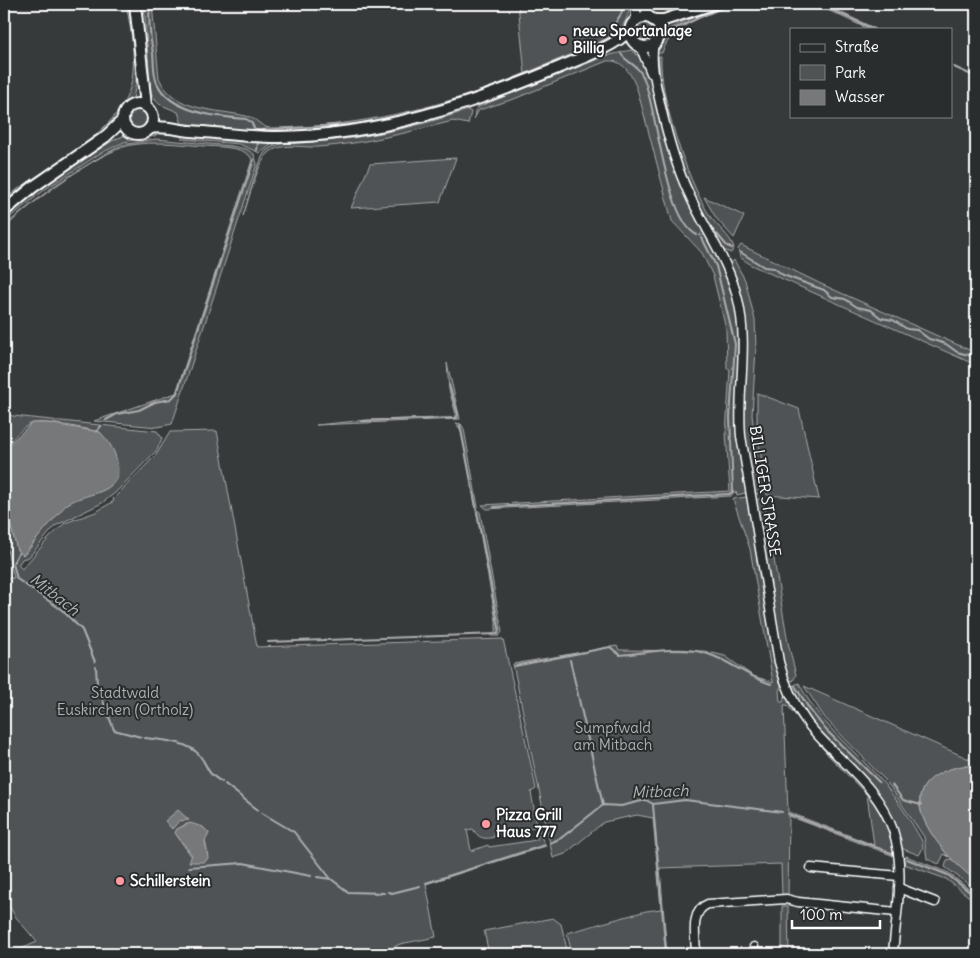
<svg xmlns="http://www.w3.org/2000/svg" width="980" height="958" viewBox="0 0 980 958" font-family="Delius,sans-serif">
<style>
.green{fill:#505354;stroke:#a8a9aa;fill-rule:evenodd}
.water{fill:#767879;stroke:#adaeaf}
.lines{fill:none;stroke-linecap:round;stroke-linejoin:round}
.stream{stroke:#adaeaf;stroke-width:2}
.minor-casing{stroke:#fff;stroke-width:11}
.major-casing{stroke:#fff;stroke-width:14}
.minor{stroke:#2a2d2e;stroke-width:8}
.major{stroke:#2a2d2e;stroke-width:10}
.poi-dot{fill:#ff9aa2;stroke:#2a2d2e;stroke-width:2}
.labels{text-anchor:middle;stroke-width:4;stroke-linejoin:round;paint-order:stroke}
.poi-label{font-size:15px;font-weight:bold;fill:#fff;stroke:#2a2d2e;text-anchor:start}
.street-label{font-size:15px;fill:#fff;stroke:#2a2d2e}
.park-label{font-size:15px;fill:#b0b2b2;stroke:#2a2d2e}
.water-label{font-size:16px;font-style:italic;fill:#b4b5b5;stroke:#2a2d2e}
</style>
<rect width="100%" height="100%" fill="#373a3b"/>
<filter id="ink" filterUnits="userSpaceOnUse"><feTurbulence type="fractalNoise" baseFrequency=".02" numOctaves="2"/><feDisplacementMap in="SourceGraphic" scale="10" xChannelSelector="R" yChannelSelector="G"/><feConvolveMatrix kernelMatrix="1 2 1 2 8 2 1 2 1" color-interpolation-filters="sRGB"/></filter>
<g filter="url(#ink)">
<g class="green">
<path d="M 126,4 L 131,4 L 137,56 L 136,83 L 133,99 L 122,110 L 118,123 L 4,206 L 4,200 C 41,168 112,139 129,91 C 138,65 131,30 126,4 Z"/>
<path d="M 144,4 L 152,4 L 159,78 C 174,112 216,109 246,116 C 255,117 260,126 269,128 C 358,128 443,107 525,74 L 518,4 L 631,4 C 626,27 616,36 597,48 L 442,108 L 348,129 L 276,133 L 182,124 L 178,112 L 159,104 L 151,93 Z"/>
<path d="M 722,4 L 735,4 C 710,14 671,24 662,53 L 655,53 L 666,30 Z"/>
<polygon points="815,4 823,4 876,29 868,29"/>
<circle cx="645" cy="32" r="11"/>
<path d="M 631,50 L 642,59 L 649,73 L 704,230 L 699,236 L 707,234 L 732,291 L 738,316 L 747,490 L 745,493 L 737,495 L 736,492 L 731,496 L 487,509 L 482,505 L 730,491 L 726,433 L 730,369 L 727,369 L 726,329 L 713,276 L 702,253 L 672,221 L 638,92 C 633,78 625,59 607,61 L 514,99 L 479,110 L 474,119 L 475,111 L 478,107 L 606,56 Z"/>
<path d="M 661,56 C 659,97 687,178 708,213 C 715,225 726,232 732,243 L 734,248 L 731,253 L 723,250 C 714,234 704,219 696,203 C 674,158 662,106 655,57 Z"/>
<circle cx="138" cy="119" r="11"/>
<path d="M 468,110 L 471,112 L 468,124 L 453,121 C 409,132 364,144 318,147 C 303,148 281,142 269,153 C 257,163 249,200 243,216 C 247,204 259,157 266,151 C 278,141 296,143 311,142 C 364,139 417,127 468,110 Z"/>
<polygon points="159,129 155,136 124,142 101,153 47,188 4,222 4,215 33,192 112,141 125,135 144,135"/>
<polygon points="181,132 285,141 271,145 260,153 239,144 182,139"/>
<path d="M 156,139 L 231,146 L 246,149 L 254,154 L 257,164 L 172,424 L 157,427 L 94,421 L 176,393 L 252,160 L 250,156 C 240,146 217,147 203,146 C 179,144 154,141 131,145 C 97,152 29,204 4,229 L 4,226 L 55,185 L 103,155 L 122,145 Z"/>
<polygon points="456,158 440,202 351,208 370,164"/>
<polygon points="704,197 744,216 734,238 716,218"/>
<polygon points="741,245 821,284 976,353 976,365 751,265 740,257 738,249"/>
<polygon points="734,260 745,280 755,320 756,348 752,415 762,490 758,494 753,492 744,431 746,335 730,265"/>
<polygon points="447,363 460,419 316,425 367,420 455,418 456,414 449,390"/>
<polygon points="757,393 799,409 819,499 767,495 757,432"/>
<path d="M 4,415 L 157,431 L 162,438 L 157,450 L 115,493 L 102,503 L 55,526 L 29,557 L 22,559 L 18,565 L 22,569 L 49,538 L 65,523 L 96,512 L 114,501 L 113,499 L 156,455 L 170,432 L 217,431 L 257,647 L 503,639 L 533,774 L 536,789 L 531,792 L 537,826 L 543,831 L 536,832 L 535,827 L 494,835 L 494,837 C 484,840 478,838 473,829 L 467,830 L 471,851 L 488,845 L 489,847 L 537,840 L 537,835 L 540,835 L 546,846 L 426,884 L 436,937 L 400,944 L 380,954 L 9,954 L 37,942 L 15,916 L 4,897 L 4,592 L 7,588 L 4,584 L 4,578 L 14,578 L 4,538 L 4,499 L 17,550 L 25,554 C 40,538 50,514 70,502 C 88,491 108,497 118,475 L 100,432 C 86,429 43,419 30,424 C 20,429 11,441 4,449 ZM 186,824 L 203,827 L 209,833 L 205,841 L 208,855 L 192,857 L 177,836 L 176,830 Z"/>
<polygon points="456,423 461,424 464,429 478,507 476,509 480,512 502,632 499,636 491,636 496,630 496,621 466,454 461,431"/>
<path d="M 747,497 L 782,683 L 779,691 L 780,702 L 783,702 L 784,697 L 787,696 C 820,737 894,802 894,856 L 789,816 L 788,897 L 782,896 L 781,864 L 660,868 L 667,954 L 572,954 L 567,933 L 646,911 L 661,909 L 653,818 L 637,815 L 604,822 L 565,854 L 553,858 L 513,664 L 617,646 L 619,650 L 704,651 L 725,656 L 753,676 L 773,682 L 750,549 L 733,499 ZM 784,705 L 787,705 L 829,756 L 867,795 L 874,845 L 788,812 Z"/>
<polygon points="761,498 764,500 788,643 796,675 793,681 787,679 781,658 755,501"/>
<path d="M 799,683 C 820,725 851,746 881,780 C 896,798 911,821 922,841 L 923,848 L 919,855 L 901,848 L 890,814 L 876,790 L 811,723 L 790,687 Z"/>
<path d="M 804,686 L 976,762 L 976,767 C 964,764 950,768 939,774 C 899,795 930,833 949,857 L 944,854 L 939,864 L 927,859 L 924,837 L 886,781 L 825,718 Z"/>
<polygon points="906,856 949,873 976,895 976,902 946,879 904,864"/>
<polygon points="951,859 976,881 976,890 945,867 947,860"/>
<polygon points="782,906 788,906 789,954 782,954"/>
<polygon points="553,918 561,924 568,954 489,954 484,931"/>
</g>
<g class="water">
<path d="M 32,423 L 47,423 L 100,432 C 109,441 115,451 117,462 C 125,497 82,491 65,506 L 23,555 L 17,550 L 4,499 L 4,449 Z"/>
<path d="M 962,766 L 976,767 L 976,881 C 938,851 879,783 962,766 Z"/>
<polygon points="178,810 189,820 179,821 172,829 165,821"/>
<polygon points="190,823 203,827 209,833 205,841 208,858 205,862 189,862 192,855 175,833 177,829"/>
</g>
<g class="lines">
<g class="stream">
<path d="M 150,4 C 148,20 150,37 153,53 C 154,63 153,74 157,83 C 170,113 219,117 246,119 L 251,122 L 254,128"/>
<polyline points="819,4 873,29"/>
<polyline points="613,37 611,30 621,14 624,4"/>
<polyline points="658,50 670,31 729,4"/>
<path d="M 621,54 C 628,64 638,64 644,79 C 657,111 666,220 697,235"/>
<polyline points="658,57 660,81 669,116"/>
<polyline points="954,67 976,77"/>
<polyline points="481,92 591,47 612,36"/>
<polyline points="262,130 357,124 415,113 470,96"/>
<polyline points="257,150 258,141"/>
<polyline points="717,234 727,246 732,248"/>
<polyline points="740,252 764,267 774,268 783,275 824,290 832,297 845,299 857,307 871,310 881,318 893,320 907,329 917,330 929,339 946,344 957,352 976,357"/>
<polyline points="106,420 117,414 139,410 155,402 171,399 177,393 254,159"/>
<polyline points="362,421 457,418 458,414 449,385"/>
<polyline points="460,425 476,507"/>
<polyline points="96,432 101,426"/>
<polyline points="494,507 729,494 733,492 730,417 735,344 716,266 702,238"/>
<polyline points="19,552 13,563 17,579 62,610 82,630 95,662"/>
<polyline points="268,642 498,634 499,628 477,512"/>
<polyline points="570,660 603,805"/>
<path d="M 515,666 L 610,647 L 620,655 C 647,653 681,645 708,654 C 730,661 748,677 771,684"/>
<polyline points="96,667 97,685 114,730 141,737"/>
<polyline points="795,686 810,710 826,730 879,782"/>
<path d="M 145,738 C 162,740 189,741 200,756 C 210,769 204,771 222,782"/>
<polyline points="225,784 258,810"/>
<polyline points="892,785 903,800 921,805"/>
<polyline points="653,805 666,954"/>
<polyline points="262,813 294,832 331,879 343,888 348,892 384,893"/>
<polyline points="788,814 894,854"/>
<polyline points="550,843 561,838 603,805 621,806 646,800 653,804 685,800 782,812"/>
<polyline points="907,859 948,875 976,897"/>
<polyline points="189,867 243,863 311,876"/>
<polyline points="317,877 331,879"/>
<polyline points="426,883 545,845"/>
<polyline points="388,892 392,893 420,886"/>
</g>
<g class="minor-casing">
<g id="minor">
<polyline points="643,4 650,19"/>
<polyline points="635,22 637,4"/>
<path d="M 654,43 C 650,62 656,85 660,103 C 667,134 675,165 689,194 C 705,230 729,261 738,300 C 749,346 737,391 741,436 L 779,662 C 785,685 794,705 808,724 C 837,760 877,784 893,830 C 906,870 896,913 893,954"/>
<polyline points="640,46 651,73"/>
<polyline points="811,868 899,876"/>
<polyline points="899,888 935,902"/>
<polyline points="754,947 754,954"/>
<path d="M 696,954 C 696,938 689,911 708,904 L 786,899 L 798,902 L 896,912"/>
</g>
</g>
<g class="major-casing">
<g id="major">
<polyline points="135,4 146,106"/>
<circle cx="645" cy="32" r="15"/>
<polyline points="653,20 664,20 713,4"/>
<circle cx="138" cy="119" r="15"/>
<path d="M 150,128 C 164,125 177,130 191,131 C 220,133 249,137 278,137 C 377,136 470,105 560,67 C 580,59 616,46 630,30"/>
<polyline points="4,211 33,187 105,137 123,120"/>
</g>
</g>
<use href="#minor" class="minor"/>
<use href="#major" class="major"/>
</g>
</g>
<g class="poi-dot">
<circle cx="563" cy="40" r="5"/>
<circle cx="486" cy="824" r="5"/>
<circle cx="120" cy="881" r="5"/>
</g>
<g class="labels">
<g class="poi-label">
<text x="573" y="36">neue Sportanlage<tspan x="573" dy="17">Billig</tspan></text>
<text x="496" y="820">Pizza Grill<tspan x="496" dy="17">Haus 777</tspan></text>
<text x="130" y="886">Schillerstein</text>
</g>
<g class="street-label">
<text transform="translate(765 491) rotate(81)" y="5">BILLIGER STRASSE</text>
</g>
<g class="park-label">
<text x="125" y="698">Stadtwald<tspan x="125" dy="17">Euskirchen (Ortholz)</tspan></text>
<text x="613" y="733">Sumpfwald<tspan x="613" dy="17">am Mitbach</tspan></text>
</g>
<g class="water-label">
<text transform="translate(55 594) rotate(38)" y="6">Mitbach</text>
<text transform="translate(660 791) rotate(-2)" y="6">Mitbach</text>
</g>
</g>
<rect width="980" height="958" fill="none" stroke="#2a2d2e" stroke-width="20"/>
<rect x="10" y="10" width="960" height="938" fill="none" stroke="#fff" stroke-width="2" filter="url(#ink)"/>
<rect x="790" y="28" width="162" height="90" fill="#2a2d2e" stroke="#7f8182"/>
<rect x="800" y="44" width="25" height="8" fill="#2a2d2e" stroke="#7f8182"/>
<text x="835" y="52" font-size="15" fill="#ffffff">Straße</text>
<rect x="800" y="65" width="25" height="15" fill="#505354" stroke="#7f8182"/>
<text x="835" y="78" font-size="15" fill="#ffffff">Park</text>
<rect x="800" y="90" width="25" height="15" fill="#767879" stroke="#7f8182"/>
<text x="835" y="102" font-size="15" fill="#ffffff">Wasser</text>
<path d="M792 920v8h88v-8" fill="none" stroke="#ffffff" stroke-width="2.5"/>
<text x="800" y="920" font-size="15" fill="#ffffff" stroke="#2a2d2e" stroke-width="4" paint-order="stroke">100 m</text>
</svg>
